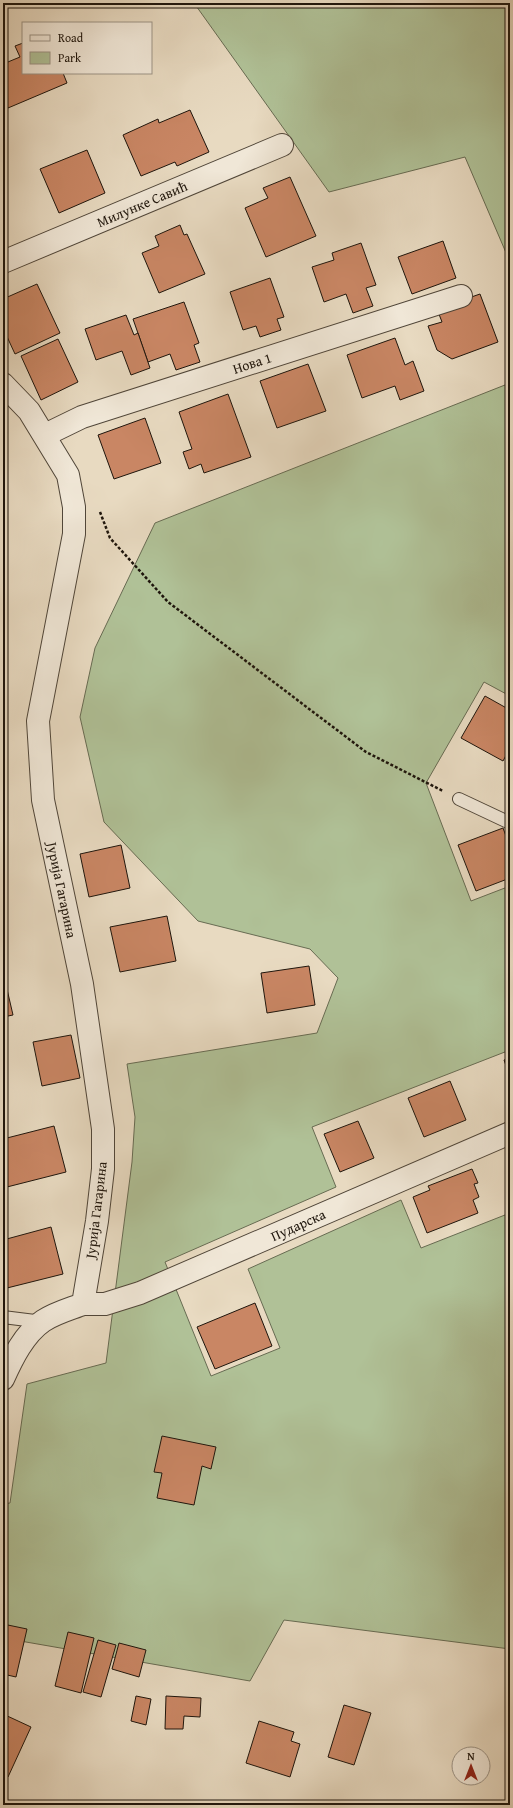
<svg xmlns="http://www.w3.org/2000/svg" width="513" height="1808" viewBox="0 0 513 1808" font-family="'Gentium Book Plus',serif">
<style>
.green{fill:#b0c197;stroke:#676b52}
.building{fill:#c98664;stroke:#1e150c}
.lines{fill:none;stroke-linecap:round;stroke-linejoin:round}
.lane-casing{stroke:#504639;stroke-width:14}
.street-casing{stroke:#504639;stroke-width:24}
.path{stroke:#1e150c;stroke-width:2.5;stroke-dasharray:3 2;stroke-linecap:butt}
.lane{stroke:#f0e7d7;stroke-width:12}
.street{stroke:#f0e7d7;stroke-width:22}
.labels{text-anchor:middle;stroke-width:3.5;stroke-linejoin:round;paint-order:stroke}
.street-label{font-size:14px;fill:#1e150c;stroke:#f0e7d7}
</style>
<rect width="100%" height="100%" fill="#e8dac1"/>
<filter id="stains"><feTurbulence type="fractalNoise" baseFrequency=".005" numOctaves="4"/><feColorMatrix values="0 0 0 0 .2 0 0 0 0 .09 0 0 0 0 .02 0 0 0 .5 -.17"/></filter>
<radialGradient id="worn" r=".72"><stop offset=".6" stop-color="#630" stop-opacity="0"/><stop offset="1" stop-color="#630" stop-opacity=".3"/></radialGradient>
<g class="green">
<polygon points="194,3 510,3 510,262 465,157 329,192"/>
<polygon points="510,383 510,696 484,682 426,783 471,901 510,886 510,1050 312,1127 336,1187 165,1262 211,1376 280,1348 248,1269 401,1200 421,1248 510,1213 510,1649 284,1620 250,1681 3,1638 3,1504 10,1503 27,1384 106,1363 132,1162 135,1117 127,1064 317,1033 338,978 310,949 198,921 104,822 80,717 95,648 155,523"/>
</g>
<g class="building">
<polygon points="23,43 23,73 63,73 67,83 8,108 7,105 3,107 3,64 20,57 15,46"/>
<polygon points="190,110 209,152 177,166 175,162 141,176 123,135 158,119 159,123"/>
<polygon points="87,150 105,193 59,213 40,169"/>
<polygon points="290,177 316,236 266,257 245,208 268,198 263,188"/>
<polygon points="180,225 184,235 187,234 205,274 159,293 142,253 159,246 155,236"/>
<polygon points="443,241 456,278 412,294 398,257"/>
<polygon points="361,243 376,285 366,288 373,306 353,313 346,294 324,302 312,267 334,260 332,253"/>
<polygon points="270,278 284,317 277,319 281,330 260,337 256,326 243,330 230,292"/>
<polygon points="37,284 60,333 15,354 3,328 3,299"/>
<polygon points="480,294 498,342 452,359 437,350 428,326 442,322 437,309"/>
<polygon points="184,302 199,343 194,345 200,362 176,370 170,354 148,362 133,319"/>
<polygon points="126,315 134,335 138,333 150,368 131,375 122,351 96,360 85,329"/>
<polygon points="395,338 405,365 413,361 424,391 400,400 395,386 362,398 347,355"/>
<polygon points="58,339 78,382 41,400 21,356"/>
<polygon points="308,364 326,411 277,428 260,381"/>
<polygon points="228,394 251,457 204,473 201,464 189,469 183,452 192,449 179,412"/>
<polygon points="145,418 161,463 114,479 98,435"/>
<polygon points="485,696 510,710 510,748 503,761 461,738"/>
<polygon points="503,828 510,847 510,878 476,891 458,845"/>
<polygon points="121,845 130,888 89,897 80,854"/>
<polygon points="167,916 176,961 120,972 110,927"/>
<polygon points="309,966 315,1005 267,1013 261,973"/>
<polygon points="3,972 13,1015 3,1017"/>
<polygon points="71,1035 80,1078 42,1086 33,1042"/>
<polygon points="510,1058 510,1077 504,1060"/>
<polygon points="450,1081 466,1120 424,1137 408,1098"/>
<polygon points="358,1121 374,1158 340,1172 324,1134"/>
<polygon points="54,1126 66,1172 3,1188 3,1139"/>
<polygon points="472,1169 478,1183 474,1184 479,1197 473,1200 478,1213 427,1233 413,1197 430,1190 428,1186"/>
<polygon points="51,1227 63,1274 3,1289 3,1240"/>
<polygon points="255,1303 272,1346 215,1369 197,1327"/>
<polygon points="162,1436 216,1447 211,1469 202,1466 194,1505 157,1498 162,1473 154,1472"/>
<polygon points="3,1624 27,1629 16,1677 3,1674"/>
<polygon points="68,1632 94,1638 81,1693 55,1686"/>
<polygon points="98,1640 116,1645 101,1697 83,1692"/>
<polygon points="119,1643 146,1650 139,1677 112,1669"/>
<polygon points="136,1696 151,1699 146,1725 131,1721"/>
<polygon points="166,1696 201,1698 200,1717 184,1716 183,1729 165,1729"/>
<polygon points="344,1705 371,1713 354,1765 328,1757"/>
<polygon points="3,1714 31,1727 8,1777 3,1775"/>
<polygon points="259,1721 294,1732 291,1741 300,1744 290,1777 246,1763"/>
</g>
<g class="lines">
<g class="lane-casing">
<g id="lane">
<polyline points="459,799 510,823"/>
<polyline points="3,1317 43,1322"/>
</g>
</g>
<g class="street-casing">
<g id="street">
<polyline points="3,262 282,145"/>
<path d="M 3,384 L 29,411 L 68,475 L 74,507 L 74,534 L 38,721 L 43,800 L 82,984 L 103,1129 L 103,1169 L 97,1221 L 83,1304 C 70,1309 55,1313 43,1321 C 24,1334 12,1359 3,1379"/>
<polyline points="45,435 82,417 461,296"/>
<polyline points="83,1304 105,1304 140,1293 510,1133"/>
</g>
</g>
<polyline class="path" points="100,512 110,538 168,602 366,752 443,791"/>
<use href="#lane" class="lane"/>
<use href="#street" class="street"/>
</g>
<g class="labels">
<g class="street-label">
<text transform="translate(142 204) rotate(-23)" y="5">Милунке Савић</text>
<text transform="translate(252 363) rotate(-18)" y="5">Нова 1</text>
<text transform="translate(62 890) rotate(78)" y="5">Јурија Гагарина</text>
<text transform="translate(96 1210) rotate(-83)" y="5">Јурија Гагарина</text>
<text transform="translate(298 1225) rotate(-24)" y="5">Пударска</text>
</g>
</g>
<rect width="513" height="1808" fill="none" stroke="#e8dac1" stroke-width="16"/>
<rect x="4" y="4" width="505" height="1800" fill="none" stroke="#1e150c" stroke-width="2"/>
<rect x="8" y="8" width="497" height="1792" fill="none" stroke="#1e150c"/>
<rect x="22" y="22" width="130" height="52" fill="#f0e7d7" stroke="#9c9386"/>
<rect x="30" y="35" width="20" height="6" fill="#f0e7d7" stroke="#9c9386"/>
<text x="58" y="42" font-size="12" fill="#1e150c">Road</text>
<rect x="30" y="52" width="20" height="12" fill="#b0c197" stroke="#9c9386"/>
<text x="58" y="62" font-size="12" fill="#1e150c">Park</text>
<g transform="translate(471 1766)"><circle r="19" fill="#f0e7d7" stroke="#9c9386"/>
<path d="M0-3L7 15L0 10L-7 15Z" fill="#8f2418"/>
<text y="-6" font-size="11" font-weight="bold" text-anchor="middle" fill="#1e150c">N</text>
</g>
<rect width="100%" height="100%" filter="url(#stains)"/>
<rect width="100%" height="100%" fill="url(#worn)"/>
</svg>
